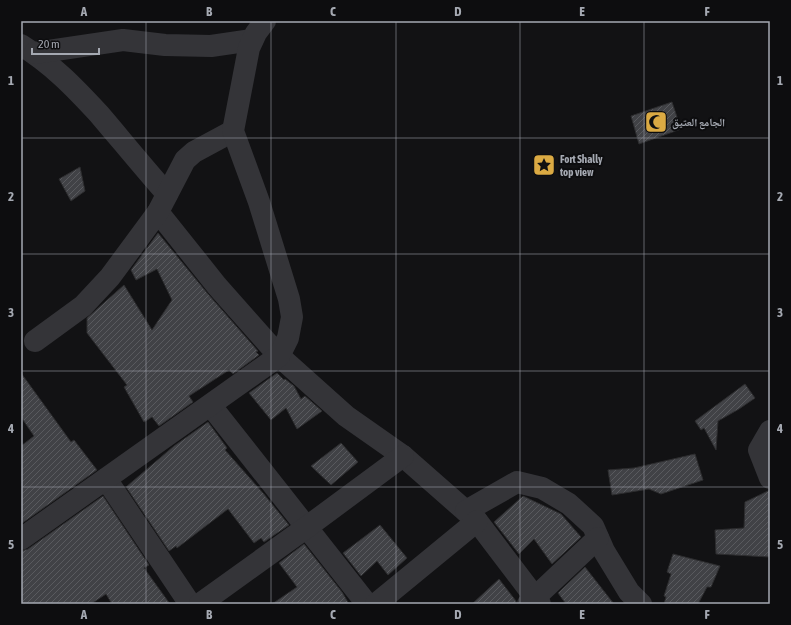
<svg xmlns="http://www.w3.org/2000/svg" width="791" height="625" viewBox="0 0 791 625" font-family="'Asap Condensed','Noto Naskh Arabic',sans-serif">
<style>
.building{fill:url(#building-hatch);stroke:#2d2d2f}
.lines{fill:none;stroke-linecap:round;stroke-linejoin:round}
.minor{stroke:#343438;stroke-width:22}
.grid{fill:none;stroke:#a5a9b2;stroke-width:1;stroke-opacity:0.55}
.labels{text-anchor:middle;stroke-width:4;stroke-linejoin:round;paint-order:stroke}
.poi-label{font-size:11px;font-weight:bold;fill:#a5a9b2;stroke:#0d0d0f;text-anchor:start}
.neatline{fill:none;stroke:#a5a9b2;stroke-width:1.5}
.grid-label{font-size:13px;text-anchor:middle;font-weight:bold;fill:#a5a9b2}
</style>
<defs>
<pattern id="building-hatch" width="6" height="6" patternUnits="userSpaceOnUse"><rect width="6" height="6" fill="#414246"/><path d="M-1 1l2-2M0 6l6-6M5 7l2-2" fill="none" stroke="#595a5e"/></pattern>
</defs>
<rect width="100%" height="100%" fill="#121214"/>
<g class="building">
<polygon points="672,102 681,129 639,144 631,116"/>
<polygon points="80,167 85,191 71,201 59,179"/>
<polygon points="158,233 208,294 258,351 256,352 259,355 233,374 229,370 189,396 193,402 159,426 152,417 144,422 124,387 127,385 87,333 87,318 124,285 152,330 172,300 157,269 136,280 131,270"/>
<polygon points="21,373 71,442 74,440 97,470 21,524 21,446 34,436 21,417"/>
<polygon points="277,373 284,380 285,379 294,386 301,399 305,396 322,411 297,429 286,408 271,420 249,393"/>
<polygon points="745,384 755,398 739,409 718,421 716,450 704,428 701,430 695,421"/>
<polygon points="208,422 227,448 225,450 263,493 289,525 264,542 261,538 254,543 228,509 177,548 176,546 169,551 126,487 174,446"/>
<polygon points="341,443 358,462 331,485 311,466"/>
<polygon points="695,454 703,480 661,494 649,489 612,495 608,470 634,468"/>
<polygon points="770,490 770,557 716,554 715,530 744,528 745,502"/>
<polygon points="103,496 149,565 144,568 170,604 112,604 106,594 91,604 21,604 21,551 28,549"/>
<polygon points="523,496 561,514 581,537 552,564 534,539 519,554 494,522"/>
<polygon points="380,525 407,558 388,575 377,561 361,576 343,553"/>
<polygon points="304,544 342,592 349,604 272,604 297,587 279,563"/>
<polygon points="673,554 720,566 711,587 707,587 698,604 664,604 666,597 664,596 671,574 667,572"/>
<polygon points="585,567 614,604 566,604 558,593"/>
<polygon points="499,579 516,601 516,604 472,604"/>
</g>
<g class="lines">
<g class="minor">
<path d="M 21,45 C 53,65 74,87 99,114 C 122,141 144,168 167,194"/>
<polyline points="35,53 123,40 165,45 211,46 252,40"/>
<polyline points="158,212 217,286 279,356 346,416 403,456 477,521 540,604"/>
<polyline points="35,341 83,306 110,277 158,212 185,160 194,152 233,131"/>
<polyline points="211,406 367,604"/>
<polyline points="770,431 759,450 770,478"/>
<polyline points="106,479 190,604"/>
<polyline points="466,511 517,482 542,488 569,504 593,526 604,551 629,592 641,604"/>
<polyline points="21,539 279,356 288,338 292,317 289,299 259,202 233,131 249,48 256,33 265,21"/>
<polyline points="200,604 307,527 403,456"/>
<polyline points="376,604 477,521"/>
<polyline points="528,604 598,538"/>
</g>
</g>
<path class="grid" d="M 146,21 L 146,604M 271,21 L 271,604M 396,21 L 396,604M 520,21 L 520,604M 644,21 L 644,604M 21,138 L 770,138M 21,254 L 770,254M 21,371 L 770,371M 21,487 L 770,487"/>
<defs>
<g id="mosque-square" transform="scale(1.15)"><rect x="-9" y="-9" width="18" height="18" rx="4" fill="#dbaa43" stroke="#0d0d0f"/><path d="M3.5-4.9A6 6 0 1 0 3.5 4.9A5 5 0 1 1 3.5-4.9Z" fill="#111"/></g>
<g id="sight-square" transform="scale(1.15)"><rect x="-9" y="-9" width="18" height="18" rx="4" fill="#dbaa43" stroke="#0d0d0f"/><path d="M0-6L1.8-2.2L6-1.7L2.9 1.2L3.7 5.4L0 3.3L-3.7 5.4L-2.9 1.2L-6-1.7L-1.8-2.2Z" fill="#111"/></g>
</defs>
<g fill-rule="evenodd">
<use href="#mosque-square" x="656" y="122"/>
<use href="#sight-square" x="544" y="165"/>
</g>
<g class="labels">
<g class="poi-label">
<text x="672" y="126">الجامع العتيق</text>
<text x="560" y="163">Fort Shally<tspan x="560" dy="13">top view</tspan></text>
</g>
</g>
<rect width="791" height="625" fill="none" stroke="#0d0d0f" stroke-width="44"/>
<path d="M32 48v6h67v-6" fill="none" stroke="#a5a9b2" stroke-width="2"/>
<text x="38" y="48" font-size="12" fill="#a5a9b2" stroke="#0d0d0f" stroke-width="3" paint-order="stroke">20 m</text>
<rect x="22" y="22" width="747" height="581" class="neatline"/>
<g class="grid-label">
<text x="84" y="16">A</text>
<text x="209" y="16">B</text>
<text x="333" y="16">C</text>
<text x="458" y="16">D</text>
<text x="582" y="16">E</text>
<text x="707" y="16">F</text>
<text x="11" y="85">1</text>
<text x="780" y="85">1</text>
<text x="11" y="201">2</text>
<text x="780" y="201">2</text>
<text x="11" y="317">3</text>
<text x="780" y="317">3</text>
<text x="11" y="433">4</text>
<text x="780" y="433">4</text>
<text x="11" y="549">5</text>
<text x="780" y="549">5</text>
<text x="84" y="619">A</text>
<text x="209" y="619">B</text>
<text x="333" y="619">C</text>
<text x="458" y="619">D</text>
<text x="582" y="619">E</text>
<text x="707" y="619">F</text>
</g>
</svg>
